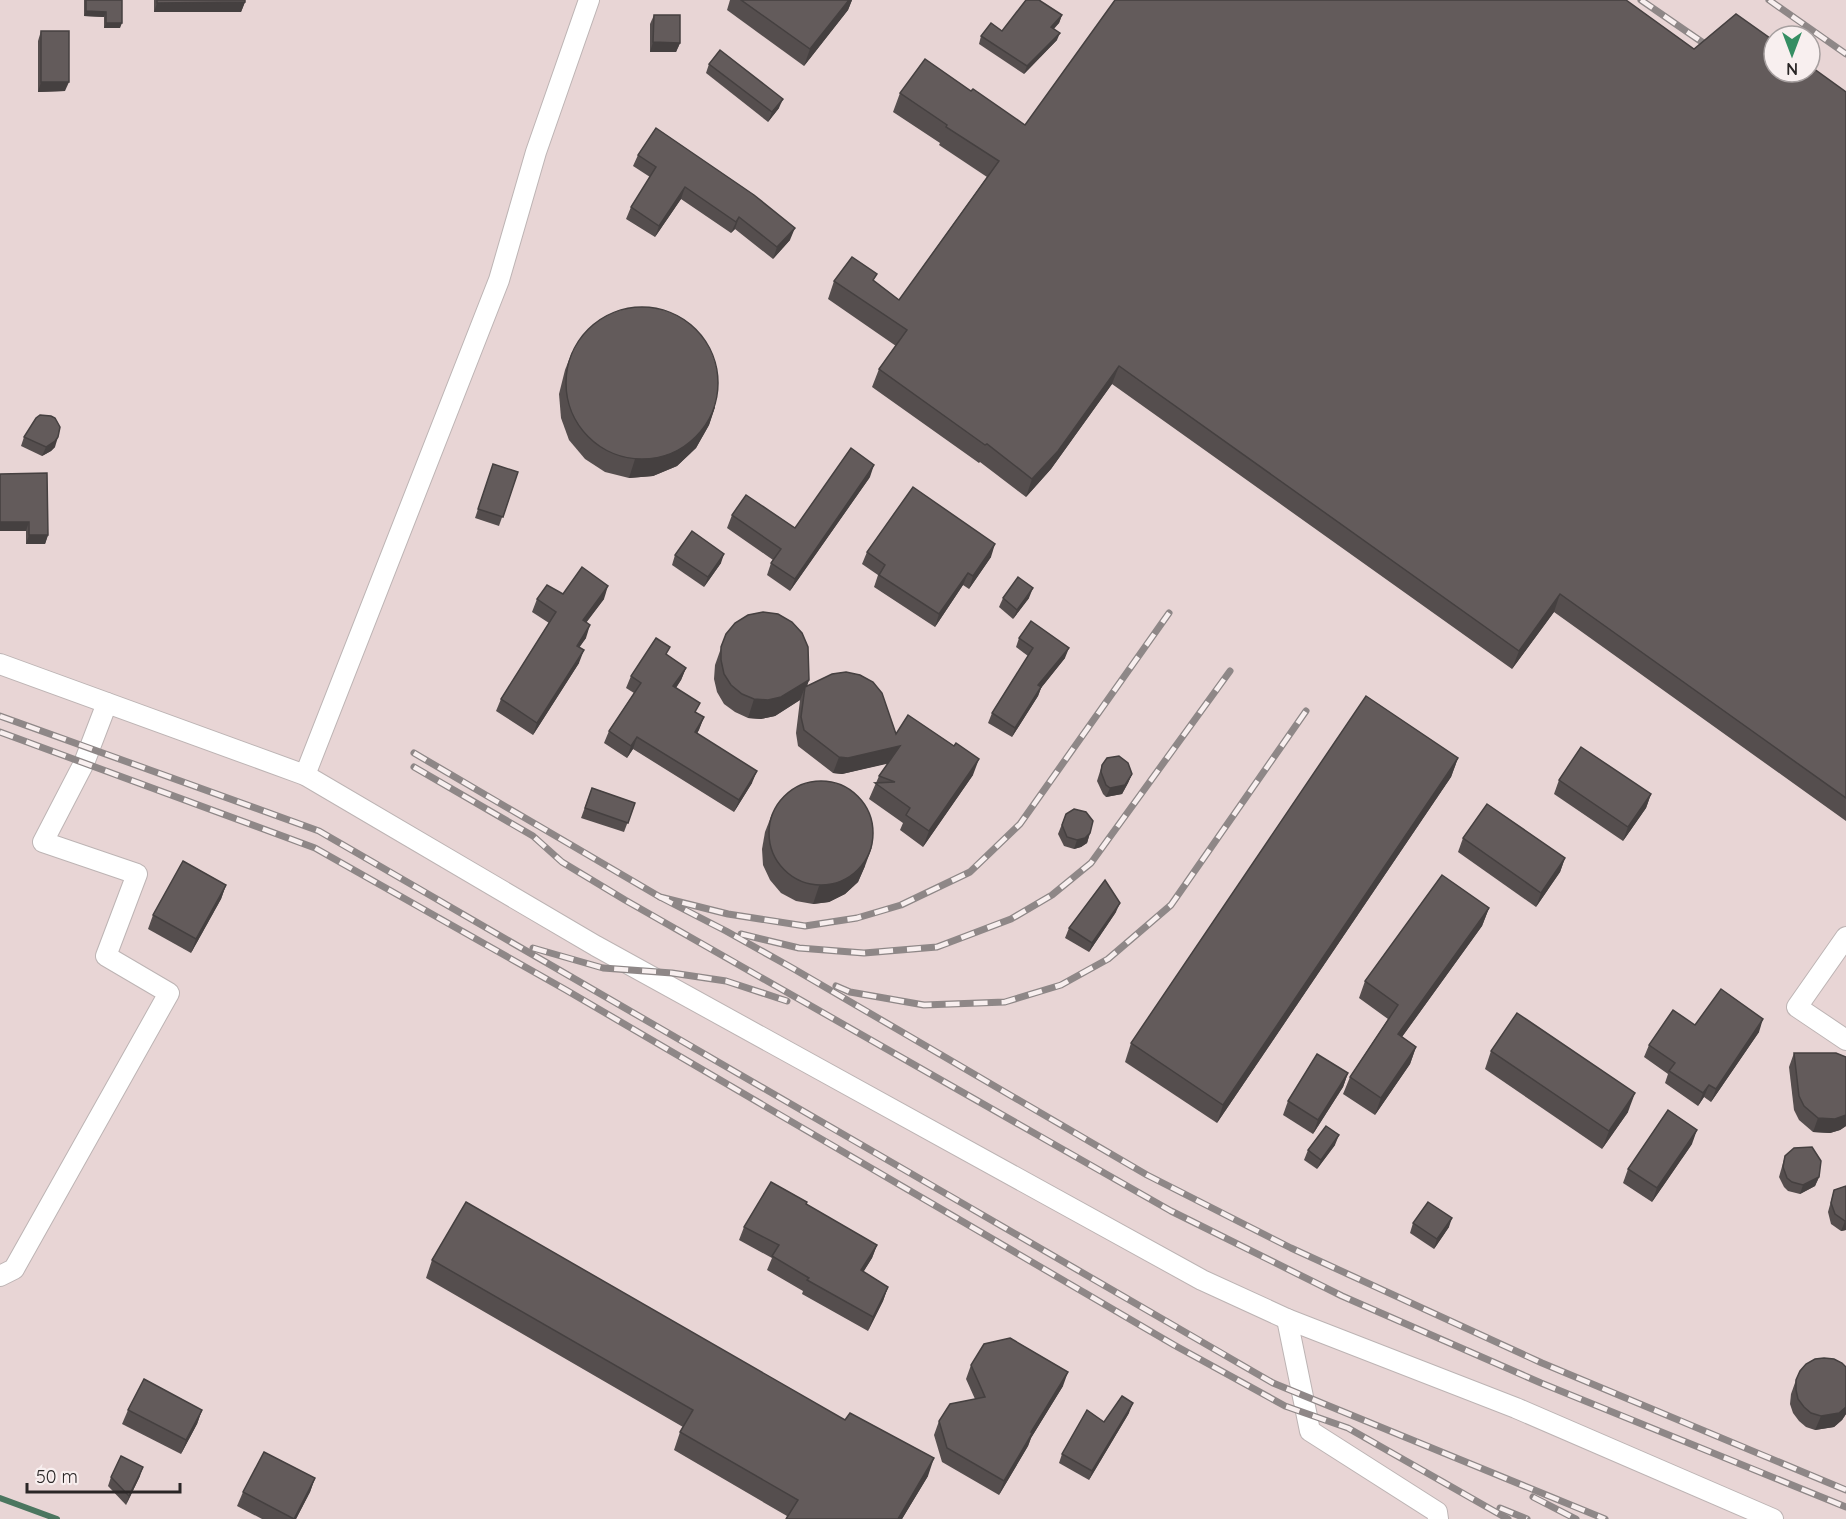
<svg xmlns="http://www.w3.org/2000/svg" width="1846" height="1519" viewBox="0 0 1846 1519" font-family="Quicksand,sans-serif">
<style>
.built{fill:#e8d5d5;fill-rule:evenodd}
.lines{fill:none;stroke-linecap:round;stroke-linejoin:round}
.stream{stroke:#4b765f;stroke-width:6}
.minor-casing{stroke:#bdb4b4;stroke-width:22}
.minor{stroke:#fff;stroke-width:20}
.rail-casing{stroke:#8e8787;stroke-width:7}
.rail{stroke:#f8efef;stroke-width:4.5;stroke-dasharray:14;stroke-linecap:butt}
.wall{fill:#554e4e}
.shaded-wall{fill:#454040}
.building{fill:#635b5b;stroke:#454040;stroke-width:1.5}
</style>
<rect width="100%" height="100%" fill="#ebe2e2"/>
<path class="built" d="M 0,0 L 1846,0 L 1846,1519 L 0,1519 ZM 1774,36 L 1810,36 L 1810,72 L 1774,72 Z"/>
<g class="lines">
<polyline class="stream" points="0,1498 57,1519"/>
<g class="minor-casing">
<g id="minor">
<polyline points="0,664 305,775 596,946 1202,1280 1287,1319 1516,1408 1773,1519"/>
<polyline points="305,775 499,280 536,152 589,0"/>
<polyline points="1846,937 1797,1007 1846,1040"/>
<polyline points="0,1276 14,1269 169,993 106,956 137,874 43,842 84,763 107,703"/>
<polyline points="1287,1319 1310,1431 1437,1512 1438,1519"/>
</g>
</g>
<use href="#minor" class="minor"/>
<g class="rail-casing">
<g id="rail">
<polyline points="1641,0 1715,51"/>
<polyline points="1769,0 1846,54"/>
<polyline points="0,716 319,831 1273,1383 1605,1519"/>
<polyline points="0,732 315,848 566,990 1174,1345 1285,1406 1348,1428 1508,1519"/>
<polyline points="414,753 660,897 728,914 805,926 857,918 901,905 970,872 1020,824 1169,613"/>
<polyline points="414,767 533,836 562,862 625,900 1171,1211 1342,1296 1541,1383 1846,1507"/>
<polyline points="660,897 726,931 794,969 1147,1175 1291,1248 1542,1363 1846,1490"/>
<polyline points="741,934 799,948 864,953 937,947 1011,919 1052,895 1091,863 1230,671"/>
<polyline points="533,948 603,968 672,973 726,981 787,1001"/>
<polyline points="836,986 850,992 924,1005 1005,1002 1061,985 1108,959 1171,905 1306,711"/>
<polyline points="1533,1497 1576,1519"/>
<polyline points="1500,1508 1527,1519"/>
</g>
</g>
<use href="#rail" class="rail"/>
</g>
<g class="wall">
<polygon points="84,0 122,0 120,28 104,28 104,17 84,16"/>
<polygon points="154,0 245,0 245,2 241,12 154,12"/>
<polygon points="730,0 852,0 848,10 804,66 727,10"/>
<polygon points="654,15 680,43 676,52 650,52 650,24"/>
<polygon points="1062,15 1059,23 1054,29 1057,40 1024,74 979,44 981,36"/>
<polygon points="41,31 65,91 38,92 38,41"/>
<polygon points="1694,49 1846,92 1846,821 1554,612 1512,669 1112,384 1051,469 1026,497 980,462 979,463 872,387 879,369 896,346 828,299 834,281 874,281 899,300 987,177 939,145 940,143 893,112 900,93 971,91 1025,125"/>
<polygon points="709,64 779,108 768,122 706,73"/>
<polygon points="638,155 790,240 773,259 735,229 731,233 681,199 655,237 626,219 631,207 650,177 633,166"/>
<polygon points="572,352 715,407 709,425 696,448 677,466 653,476 629,478 605,472 585,459 569,440 561,418 559,394 565,370"/>
<polygon points="24,437 55,447 51,451 42,456 21,446"/>
<polygon points="493,464 518,472 499,526 475,518"/>
<polygon points="0,474 48,535 45,544 26,544 26,531 0,531"/>
<polygon points="870,477 790,591 767,575 771,563 773,560 727,528 732,515 795,528"/>
<polygon points="867,552 991,557 969,589 963,585 935,627 874,587 878,575 862,564"/>
<polygon points="675,555 721,563 704,587 672,565"/>
<polygon points="563,594 604,599 586,623 586,638 579,647 579,663 533,735 496,711 501,699 549,623 532,612 537,599"/>
<polygon points="1003,598 1029,598 1013,619 999,607"/>
<polygon points="726,634 809,680 807,686 973,775 923,847 900,830 903,823 869,799 879,776 888,763 842,774 833,773 798,746 796,733 800,700 775,716 761,719 748,718 735,712 724,704 717,692 714,679 715,665"/>
<polygon points="1019,638 1065,658 1041,688 1038,696 1012,737 988,723 992,713 1028,656 1016,647"/>
<polygon points="667,655 686,668 681,680 676,688 697,713 704,717 697,734 752,783 734,812 633,749 627,758 604,743 609,731 634,693 626,688 631,676"/>
<polygon points="1458,758 1451,777 1217,1123 1125,1062 1131,1043"/>
<polygon points="1102,765 1132,774 1128,783 1122,794 1106,797 1103,794 1097,781"/>
<polygon points="1559,780 1651,794 1646,808 1623,841 1554,794"/>
<polygon points="592,788 635,803 624,832 581,818"/>
<polygon points="772,814 865,866 858,882 845,894 829,902 813,904 796,901 781,893 770,880 763,865 762,849 765,832"/>
<polygon points="1066,814 1090,833 1087,843 1081,847 1074,849 1064,846 1058,834"/>
<polygon points="1463,838 1565,858 1560,872 1536,907 1458,852"/>
<polygon points="226,885 221,899 191,953 148,929 153,915"/>
<polygon points="1489,908 1482,926 1402,1037 1416,1047 1410,1064 1375,1115 1343,1094 1350,1077 1388,1019 1359,998 1365,981"/>
<polygon points="1116,912 1089,952 1065,938 1069,928"/>
<polygon points="1695,1025 1759,1032 1711,1102 1704,1097 1698,1106 1665,1083 1668,1074 1644,1057 1649,1045"/>
<polygon points="1491,1051 1628,1112 1602,1149 1485,1069"/>
<polygon points="1794,1053 1846,1057 1846,1126 1840,1130 1830,1133 1813,1132 1799,1120 1794,1110 1789,1067"/>
<polygon points="1348,1073 1343,1087 1313,1134 1283,1115 1288,1101"/>
<polygon points="1692,1144 1652,1202 1623,1183 1628,1169"/>
<polygon points="1335,1145 1317,1169 1304,1160 1308,1150"/>
<polygon points="1785,1156 1819,1177 1815,1186 1800,1194 1788,1191 1784,1187 1779,1177"/>
<polygon points="1846,1186 1846,1230 1841,1231 1831,1224 1828,1212 1834,1190"/>
<polygon points="806,1205 877,1245 872,1258 863,1272 888,1287 883,1301 868,1331 802,1294 803,1291 767,1270 772,1258 739,1240 744,1227"/>
<polygon points="1413,1223 1449,1227 1434,1249 1410,1233"/>
<polygon points="432,1260 928,1476 902,1519 786,1519 787,1516 674,1450 680,1432 683,1427 426,1278"/>
<polygon points="971,1365 1063,1386 1031,1438 1028,1446 999,1495 942,1462 934,1435 939,1421 975,1399 966,1379"/>
<polygon points="1846,1367 1846,1414 1842,1420 1834,1427 1815,1430 1806,1427 1799,1421 1793,1413 1790,1404 1791,1394 1796,1380"/>
<polygon points="128,1410 202,1410 197,1424 181,1454 122,1424"/>
<polygon points="1129,1413 1089,1480 1059,1463 1062,1454 1104,1422"/>
<polygon points="140,1476 126,1505 108,1486 111,1477"/>
<polygon points="315,1478 310,1492 296,1519 262,1519 237,1506 243,1492"/>
</g>
<g class="shaded-wall">
<polygon points="849,0 852,0 848,10 804,66 810,49"/>
<polygon points="245,2 241,12 154,12 157,3"/>
<polygon points="86,11 106,12 104,17 84,16"/>
<polygon points="1062,15 1059,23 1048,34 1051,27"/>
<polygon points="106,23 122,23 120,28 104,28"/>
<polygon points="1060,33 1057,40 1024,74 1027,66"/>
<polygon points="653,42 680,43 676,52 650,52"/>
<polygon points="41,82 69,82 65,91 38,92"/>
<polygon points="783,99 779,108 768,122 772,112"/>
<polygon points="685,187 681,199 655,237 659,226"/>
<polygon points="739,217 735,229 731,233 736,222"/>
<polygon points="795,228 790,240 773,259 777,247"/>
<polygon points="1119,366 1112,384 1051,469 1026,497 1032,479"/>
<polygon points="715,407 709,425 696,448 677,466 653,476 629,478 635,459"/>
<polygon points="58,437 55,447 51,451 42,456 46,447"/>
<polygon points="874,465 870,477 790,591 795,579"/>
<polygon points="0,522 29,522 26,531 0,531"/>
<polygon points="29,535 48,535 45,544 26,544"/>
<polygon points="995,544 991,557 969,589 973,576"/>
<polygon points="724,554 721,563 704,587 708,577"/>
<polygon points="968,573 963,585 935,627 939,614"/>
<polygon points="608,586 604,599 578,633 583,620"/>
<polygon points="1033,588 1029,598 1013,619 1017,610"/>
<polygon points="1560,594 1554,612 1512,669 1519,651"/>
<polygon points="590,625 586,638 572,658 577,646"/>
<polygon points="1069,648 1065,658 1041,688 1038,696 1012,737 1015,728 1038,685"/>
<polygon points="584,650 579,663 533,735 537,723"/>
<polygon points="686,668 681,680 669,698 673,686"/>
<polygon points="809,680 804,694 805,687 800,700 775,716 761,719 748,718 754,699"/>
<polygon points="704,717 699,730 690,745 695,732"/>
<polygon points="637,737 633,749 627,758 631,746"/>
<polygon points="900,746 895,762 842,774 833,773 839,757"/>
<polygon points="1458,758 1451,777 1217,1123 1223,1105"/>
<polygon points="979,759 973,775 923,847 929,831"/>
<polygon points="757,771 752,783 734,812 739,800"/>
<polygon points="1132,774 1128,783 1122,794 1106,797 1110,788"/>
<polygon points="1651,794 1646,808 1623,841 1628,827"/>
<polygon points="1090,833 1087,843 1081,847 1074,849 1077,840"/>
<polygon points="872,847 865,866 858,882 845,894 829,902 813,904 819,886"/>
<polygon points="1565,858 1560,872 1536,907 1541,893"/>
<polygon points="226,885 221,899 191,953 196,939"/>
<polygon points="1120,903 1116,912 1089,952 1092,943"/>
<polygon points="1489,908 1482,926 1391,1052 1398,1034"/>
<polygon points="1763,1019 1759,1032 1711,1102 1716,1089"/>
<polygon points="1416,1047 1410,1064 1375,1115 1381,1098"/>
<polygon points="1348,1073 1343,1087 1313,1134 1318,1120"/>
<polygon points="1709,1085 1704,1097 1698,1106 1703,1093"/>
<polygon points="1635,1093 1628,1112 1602,1149 1609,1131"/>
<polygon points="1846,1115 1846,1126 1840,1130 1830,1133 1813,1132 1818,1118"/>
<polygon points="1697,1130 1692,1144 1652,1202 1657,1188"/>
<polygon points="1339,1135 1335,1145 1317,1169 1321,1160"/>
<polygon points="1819,1177 1815,1186 1800,1194 1803,1185"/>
<polygon points="1452,1218 1449,1227 1434,1249 1437,1239"/>
<polygon points="1845,1221 1846,1221 1846,1230 1841,1231"/>
<polygon points="877,1245 872,1258 856,1284 861,1270"/>
<polygon points="888,1287 883,1301 868,1331 873,1317"/>
<polygon points="1068,1372 1063,1386 1031,1438 1028,1446 999,1495 1004,1481 1031,1432"/>
<polygon points="1133,1403 1129,1413 1089,1480 1092,1471"/>
<polygon points="1846,1407 1846,1414 1842,1420 1834,1427 1815,1430 1821,1416"/>
<polygon points="202,1410 197,1424 181,1454 186,1440"/>
<polygon points="934,1458 928,1476 902,1519 898,1519"/>
<polygon points="143,1467 140,1476 126,1505 129,1496"/>
<polygon points="315,1478 310,1492 296,1519 294,1519"/>
</g>
<g class="building">
<polygon points="86,0 122,0 122,23 106,23 106,12 86,11"/>
<polygon points="157,0 245,0 245,2 157,3"/>
<polygon points="741,0 849,0 810,49"/>
<polygon points="1026,0 1039,0 1062,15 1051,27 1060,33 1027,66 981,36 991,23 1002,31"/>
<polygon points="1115,0 1626,0 1694,49 1736,14 1774,41 1774,72 1810,72 1810,66 1846,92 1846,798 1560,594 1519,651 1119,366 1058,451 1032,479 987,444 985,445 879,369 907,330 834,281 852,257 877,274 873,280 899,300 999,161 946,127 947,125 900,93 925,59 971,91 973,89 1025,125"/>
<polygon points="654,15 680,15 680,43 653,42"/>
<rect x="41" y="31" width="28" height="51"/>
<polygon points="720,50 783,99 772,112 709,64"/>
<polygon points="656,128 754,195 795,228 777,247 739,217 736,222 685,187 659,226 631,207 656,167 638,155"/>
<circle cx="642" cy="383" r="76"/>
<polygon points="40,415 51,416 55,418 60,427 58,437 55,441 46,447 24,437 36,418"/>
<polygon points="851,448 874,465 795,579 771,563 781,549 732,515 746,495 795,528"/>
<polygon points="493,464 518,472 503,517 478,509"/>
<polygon points="47,473 48,535 29,535 29,522 0,522 0,474"/>
<polygon points="913,487 995,544 973,576 968,573 939,614 879,575 885,565 867,552"/>
<polygon points="692,531 724,554 708,577 675,555"/>
<polygon points="582,567 608,586 583,620 590,625 577,646 584,650 537,723 501,699 556,612 537,599 547,585 563,594"/>
<polygon points="1018,577 1033,588 1017,610 1003,598"/>
<polygon points="763,612 778,614 792,622 802,633 808,647 809,680 781,697 768,700 754,699 742,694 731,685 724,674 721,660 721,647 726,634 735,623 748,615"/>
<polygon points="1031,621 1069,648 1038,685 1041,687 1015,728 992,713 1033,648 1019,638"/>
<polygon points="656,638 670,647 666,654 686,668 673,686 700,703 695,712 704,717 695,732 757,771 739,800 637,737 631,746 609,731 641,683 631,676"/>
<polygon points="846,672 860,675 873,682 882,693 896,734 908,715 954,746 956,743 979,759 929,831 906,815 910,808 875,783 895,782 879,776 900,746 848,758 839,757 804,730 801,717 805,687 832,674"/>
<polygon points="1366,696 1458,758 1223,1105 1131,1043"/>
<polygon points="1581,747 1651,794 1628,827 1559,780"/>
<polygon points="1119,756 1128,763 1132,774 1125,785 1110,788 1106,785 1101,772 1102,765 1107,758"/>
<circle cx="821" cy="833" r="52"/>
<polygon points="592,788 635,803 628,823 585,808"/>
<polygon points="1487,804 1565,858 1541,893 1463,838"/>
<polygon points="1074,809 1086,812 1093,821 1090,833 1085,838 1077,840 1067,837 1062,825 1066,814"/>
<polygon points="183,861 226,885 196,939 153,915"/>
<polygon points="1442,875 1489,908 1398,1034 1416,1047 1381,1098 1350,1077 1398,1005 1365,981"/>
<polygon points="1105,880 1120,903 1092,943 1069,928"/>
<polygon points="1721,989 1763,1019 1716,1089 1709,1085 1703,1093 1669,1071 1675,1063 1649,1045 1673,1010 1695,1025"/>
<polygon points="1517,1013 1635,1093 1609,1131 1491,1051"/>
<polygon points="1794,1053 1836,1053 1846,1057 1846,1115 1835,1119 1818,1118 1804,1106 1799,1096"/>
<polygon points="1317,1054 1348,1073 1318,1120 1288,1101"/>
<polygon points="1668,1110 1697,1130 1657,1188 1628,1169"/>
<polygon points="1326,1126 1339,1135 1321,1160 1308,1150"/>
<polygon points="1812,1147 1821,1161 1819,1177 1803,1185 1792,1182 1787,1178 1783,1167 1785,1156 1794,1148"/>
<polygon points="771,1182 807,1202 806,1204 877,1245 861,1270 888,1287 873,1317 807,1280 809,1278 772,1256 779,1245 744,1227"/>
<polygon points="1846,1186 1846,1221 1845,1221 1835,1214 1831,1203 1834,1190"/>
<polygon points="466,1202 845,1420 850,1413 934,1458 898,1519 786,1519 798,1500 680,1432 693,1410 432,1260"/>
<polygon points="1428,1202 1452,1218 1437,1239 1413,1223"/>
<polygon points="1010,1338 1068,1372 1031,1432 1033,1432 1004,1481 947,1448 939,1421 950,1404 985,1397 971,1365 984,1344"/>
<polygon points="1824,1358 1834,1359 1842,1363 1846,1367 1846,1407 1839,1413 1821,1416 1811,1413 1804,1407 1798,1399 1796,1390 1796,1380 1800,1371 1806,1364 1815,1359"/>
<polygon points="144,1379 202,1410 186,1440 128,1410"/>
<polygon points="1122,1396 1133,1403 1092,1471 1062,1454 1087,1410 1104,1422"/>
<polygon points="264,1452 315,1478 294,1519 243,1492"/>
<polygon points="121,1456 143,1467 129,1496 111,1477"/>
</g>
<g transform="translate(1792 54) rotate(180)"><circle r="28" fill="#f8efef" stroke="#a69f9f" stroke-width="1.5"/>
<path d="M0-4.5L10 22L0 15L-10 22Z" fill="#358e63"/>
<text y="-9" font-size="16" font-weight="bold" text-anchor="middle" fill="#2a2626">N</text>
</g>
<path d="M27 1483v9h153v-9" fill="none" stroke="#2a2626" stroke-width="3"/>
<text x="36" y="1483" font-size="18" fill="#2a2626" stroke="#f8efef" stroke-width="4.5" paint-order="stroke">50 m</text>
</svg>
